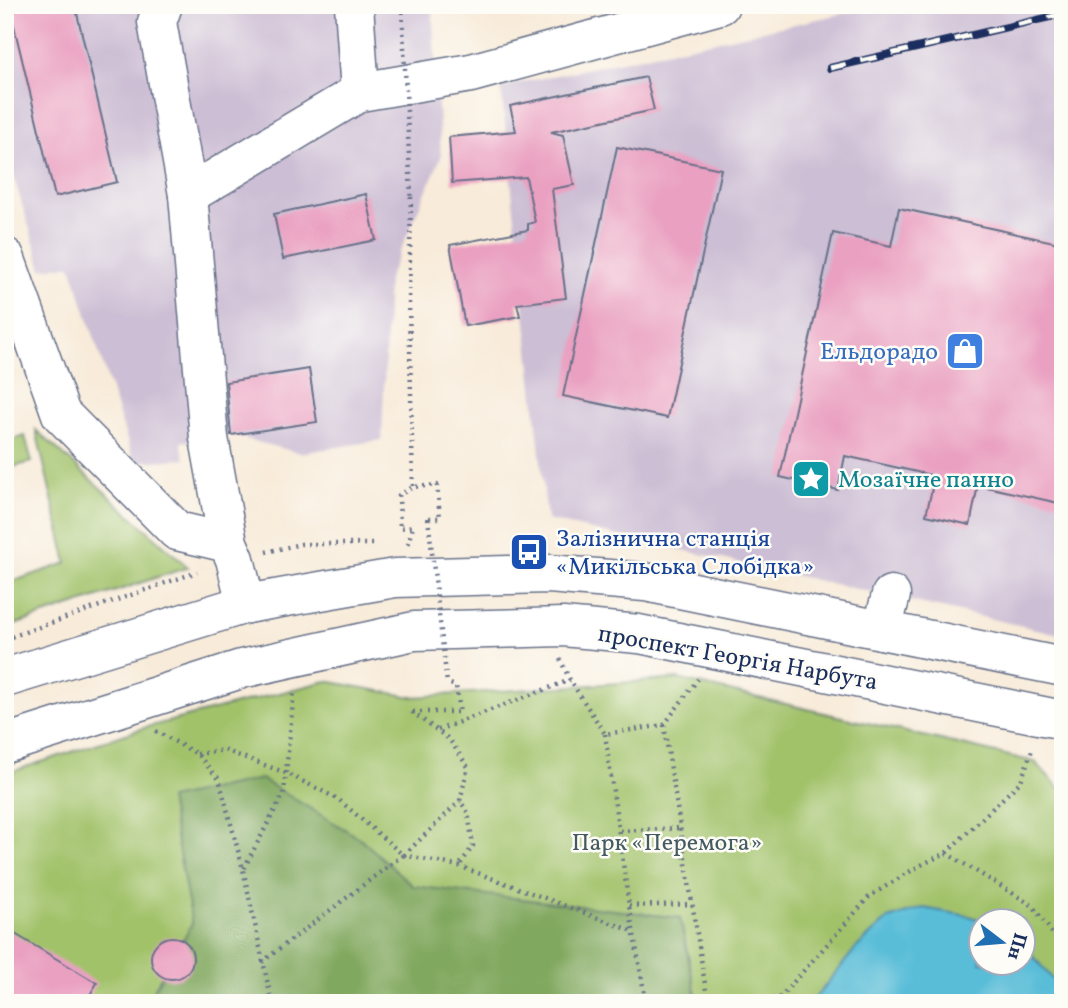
<svg xmlns="http://www.w3.org/2000/svg" width="1068" height="1008" viewBox="0 0 1068 1008" font-family="Vollkorn,serif">
<style>
.industrial{fill:#ccbed4}
.green{fill:#a2c26a;stroke:#5e7864;stroke-width:2;fill-rule:evenodd}
.forest{fill:#81a85e;stroke:#4e6c5e;stroke-width:2}
.water{fill:#5abdd8;stroke:#3a769b;stroke-width:2}
.building{fill:#eaa0c1}
.lines{fill:none;stroke-linecap:round;stroke-linejoin:round}
.minor-casing{stroke:#687189;stroke-width:41}
.major-casing{stroke:#687189;stroke-width:41}
.path{stroke:#687189;stroke-width:4.5;stroke-dasharray:2 5;stroke-linecap:butt}
.minor{stroke:#fff;stroke-width:38}
.major{stroke:#fff;stroke-width:38}
.rail-casing{stroke:#1b2f5e;stroke-width:8}
.rail{stroke:#fdfcf7;stroke-width:5;stroke-dasharray:16;stroke-linecap:butt}
.path-bridge{stroke:#687189;stroke-width:4.5;stroke-dasharray:2 5;stroke-linecap:butt}
.labels{text-anchor:middle;stroke-width:5;stroke-linejoin:round;paint-order:stroke}
.shop-label{font-size:24px;fill:#366cbe;stroke:#fdfcf7;text-anchor:end}
.culture-label{font-size:24px;fill:#0d838f;stroke:#fdfcf7;text-anchor:start}
.transit-label{font-size:24px;fill:#164399;stroke:#fdfcf7;text-anchor:start}
.street-label{font-size:24px;fill:#1b2f5e;stroke:#fdfcf7}
.park-label{font-size:24px;fill:#445b62;stroke:#fdfcf7}
</style>
<rect width="100%" height="100%" fill="#fdfcf7"/>
<filter id="ink" filterUnits="userSpaceOnUse"><feTurbulence type="fractalNoise" baseFrequency=".0143" numOctaves="2"/><feDisplacementMap in="SourceGraphic" scale="14" xChannelSelector="R" yChannelSelector="G"/><feConvolveMatrix kernelMatrix="1 2 1 2 8 2 1 2 1" color-interpolation-filters="sRGB"/></filter>
<filter id="wash" filterUnits="userSpaceOnUse"><feTurbulence type="fractalNoise" baseFrequency=".00686" numOctaves="4" result="noise"/><feDisplacementMap in="SourceGraphic" scale="28" xChannelSelector="R" yChannelSelector="G"/><feGaussianBlur stdDeviation="1.57" result="paint"/><feColorMatrix in="noise" values="0 0 0 0 0 0 0 0 0 0 0 0 0 0 0 0 0 1.4 0 .05"/><feComposite in="paint" operator="in"/></filter>
<g filter="url(#wash)">
<rect width="100%" height="100%" fill="#f8ebd9"/>
<g class="industrial">
<polygon points="5,5 432,5 441,157 388,279 382,440 300,453 230,435 181,442 185,459 134,462 71,265 42,269 5,149"/>
<polygon points="883,5 1063,5 1063,635 547,520 501,87"/>
</g>
<g class="green">
<polygon points="36,430 188,567 5,628 5,584 67,563"/>
<polygon points="25,436 32,462 5,469 5,442"/>
<path d="M 678,679 L 1035,762 L 1063,792 L 1063,1003 L 5,1003 L 5,774 L 147,727 L 326,681 L 413,697 ZM 981,920 L 1023,920 L 1023,962 L 981,962 Z"/>
</g>
<polygon class="forest" points="261,779 361,839 413,886 680,918 698,1003 146,1003 192,924 169,799"/>
<polygon class="water" points="923,908 969,916 981,920 981,962 1023,962 1023,944 1054,981 1059,1003 811,1003 856,948 888,919"/>
<g id="blocks">
<g class="building">
<polygon points="9,5 75,5 117,182 55,197"/>
<polygon points="646,77 654,110 551,132 563,135 574,185 552,189 566,298 517,304 520,316 465,326 450,245 528,230 528,224 535,222 526,177 452,183 449,137 516,131 510,106"/>
<polygon points="617,147 721,169 667,418 563,396"/>
<polygon points="366,194 376,240 283,259 274,214"/>
<polygon points="899,208 1063,244 1063,504 978,485 970,525 926,515 935,476 845,456 838,490 780,477 833,233 891,246"/>
<polygon points="309,369 317,422 231,435 226,382"/>
<polygon points="5,928 97,983 85,1003 5,1003"/>
<circle cx="172" cy="958" r="21"/>
</g>
</g>
</g>
<g filter="url(#ink)">
<use href="#blocks" fill-opacity="0" stroke="#687189" stroke-width="2"/>
<g class="lines">
<g class="minor-casing">
<g id="minor">
<polyline points="163,5 157,22 188,195 209,438 228,543 235,559 246,604"/>
<polyline points="354,5 360,92"/>
<polyline points="188,195 360,92 471,73 720,5"/>
<polyline points="5,257 61,414 177,531 228,543"/>
<polyline points="882,630 891,595"/>
</g>
</g>
<g class="major-casing">
<g id="major">
<polyline points="5,678 246,604 395,578 549,574 645,582 1063,667"/>
<polyline points="5,744 241,669 414,631 563,627 639,634 1063,720"/>
</g>
</g>
<g class="path">
<polyline points="411,197 409,304 413,487"/>
<polyline points="408,544 413,526 400,528 399,495 413,487 437,485 440,518 428,518"/>
<polyline points="266,552 301,544 375,544"/>
<polyline points="5,639 197,572"/>
<polyline points="560,659 570,680 605,734 664,725 698,679"/>
<polyline points="412,712 449,739 468,767 460,801 468,812 473,846 459,866"/>
<polyline points="413,712 460,712 456,686 447,683"/>
<polyline points="664,725 708,1003"/>
<polyline points="438,730 570,680"/>
<polyline points="156,731 197,754 219,779 243,869 272,1003"/>
<polyline points="605,734 629,906 646,1003"/>
<polyline points="197,754 224,750 286,773 338,799 403,855 459,866 633,931"/>
<polyline points="620,831 680,828"/>
<polyline points="946,853 1032,905 1063,948"/>
<polyline points="404,855 460,801"/>
<polyline points="244,868 284,793 294,692"/>
<polyline points="629,906 691,904"/>
<polyline points="262,962 403,855"/>
<polyline points="775,1003 870,896 919,866 946,853 1021,781 1033,747"/>
</g>
<use href="#minor" class="minor"/>
<use href="#major" class="major"/>
<g class="rail-casing">
<polyline id="rail" points="830,68 1063,14"/>
</g>
<use href="#rail" class="rail"/>
<g class="path-bridge">
<polyline points="402,5 411,197"/>
<polyline points="428,518 447,683"/>
</g>
</g>
</g>
<defs>
<g id="shop-square" transform="scale(2.0125)"><rect x="-9" y="-9" width="18" height="18" rx="4" fill="#3f7fe0" stroke="#fdfcf7"/><path d="M-5-2.5h2.3a2.7 3.5 0 0 1 5.4 0H5L5.5 6h-11ZM-1.5-2.5h3a1.5 2.3 0 0 0-3 0Z" fill="#fff"/></g>
<g id="sight-square" transform="scale(2.0125)"><rect x="-9" y="-9" width="18" height="18" rx="4" fill="#0f9aa8" stroke="#fdfcf7"/><path d="M0-6L1.8-2.2L6-1.7L2.9 1.2L3.7 5.4L0 3.3L-3.7 5.4L-2.9 1.2L-6-1.7L-1.8-2.2Z" fill="#fff"/></g>
<g id="bus-square" transform="scale(2.0125)"><rect x="-9" y="-9" width="18" height="18" rx="4" fill="#1a4fb4" stroke="#fdfcf7"/><path d="M-5-6H5V4H4V6H2V4H-2V6H-4V4H-5ZM-3.5-4V0h7V-4ZM-3.5 1.2v1.5H-2V1.2ZM2 1.2v1.5H3.5V1.2Z" fill="#fff"/></g>
</defs>
<g fill-rule="evenodd">
<use href="#shop-square" x="965" y="351"/>
<use href="#sight-square" x="811" y="479"/>
<use href="#bus-square" x="529" y="552"/>
</g>
<g class="labels">
<g class="shop-label">
<text x="938" y="359">Ельдорадо</text>
</g>
<g class="culture-label">
<text x="838" y="487">Мозаїчне панно</text>
</g>
<g class="transit-label">
<text x="556" y="546">Залізнична станція<tspan x="556" dy="28">«Микільська Слобідка»</tspan></text>
</g>
<g class="street-label">
<text transform="translate(738 657) rotate(10)" y="8">проспект Георгія Нарбута</text>
</g>
<g class="park-label">
<text x="667" y="850">Парк «Перемога»</text>
</g>
</g>
<rect width="1068" height="1008" fill="none" stroke="#fdfcf7" stroke-width="28"/>
<g transform="translate(1002 942) rotate(106)"><circle r="33" fill="#fdfcf7" stroke="#a3aaba" stroke-width="2"/>
<path d="M0-5L12 26L0 18L-12 26Z" fill="#1f6fb2"/>
<text y="-10" font-size="19" font-weight="bold" text-anchor="middle" fill="#1b2f5e">Пн</text>
</g>
</svg>
